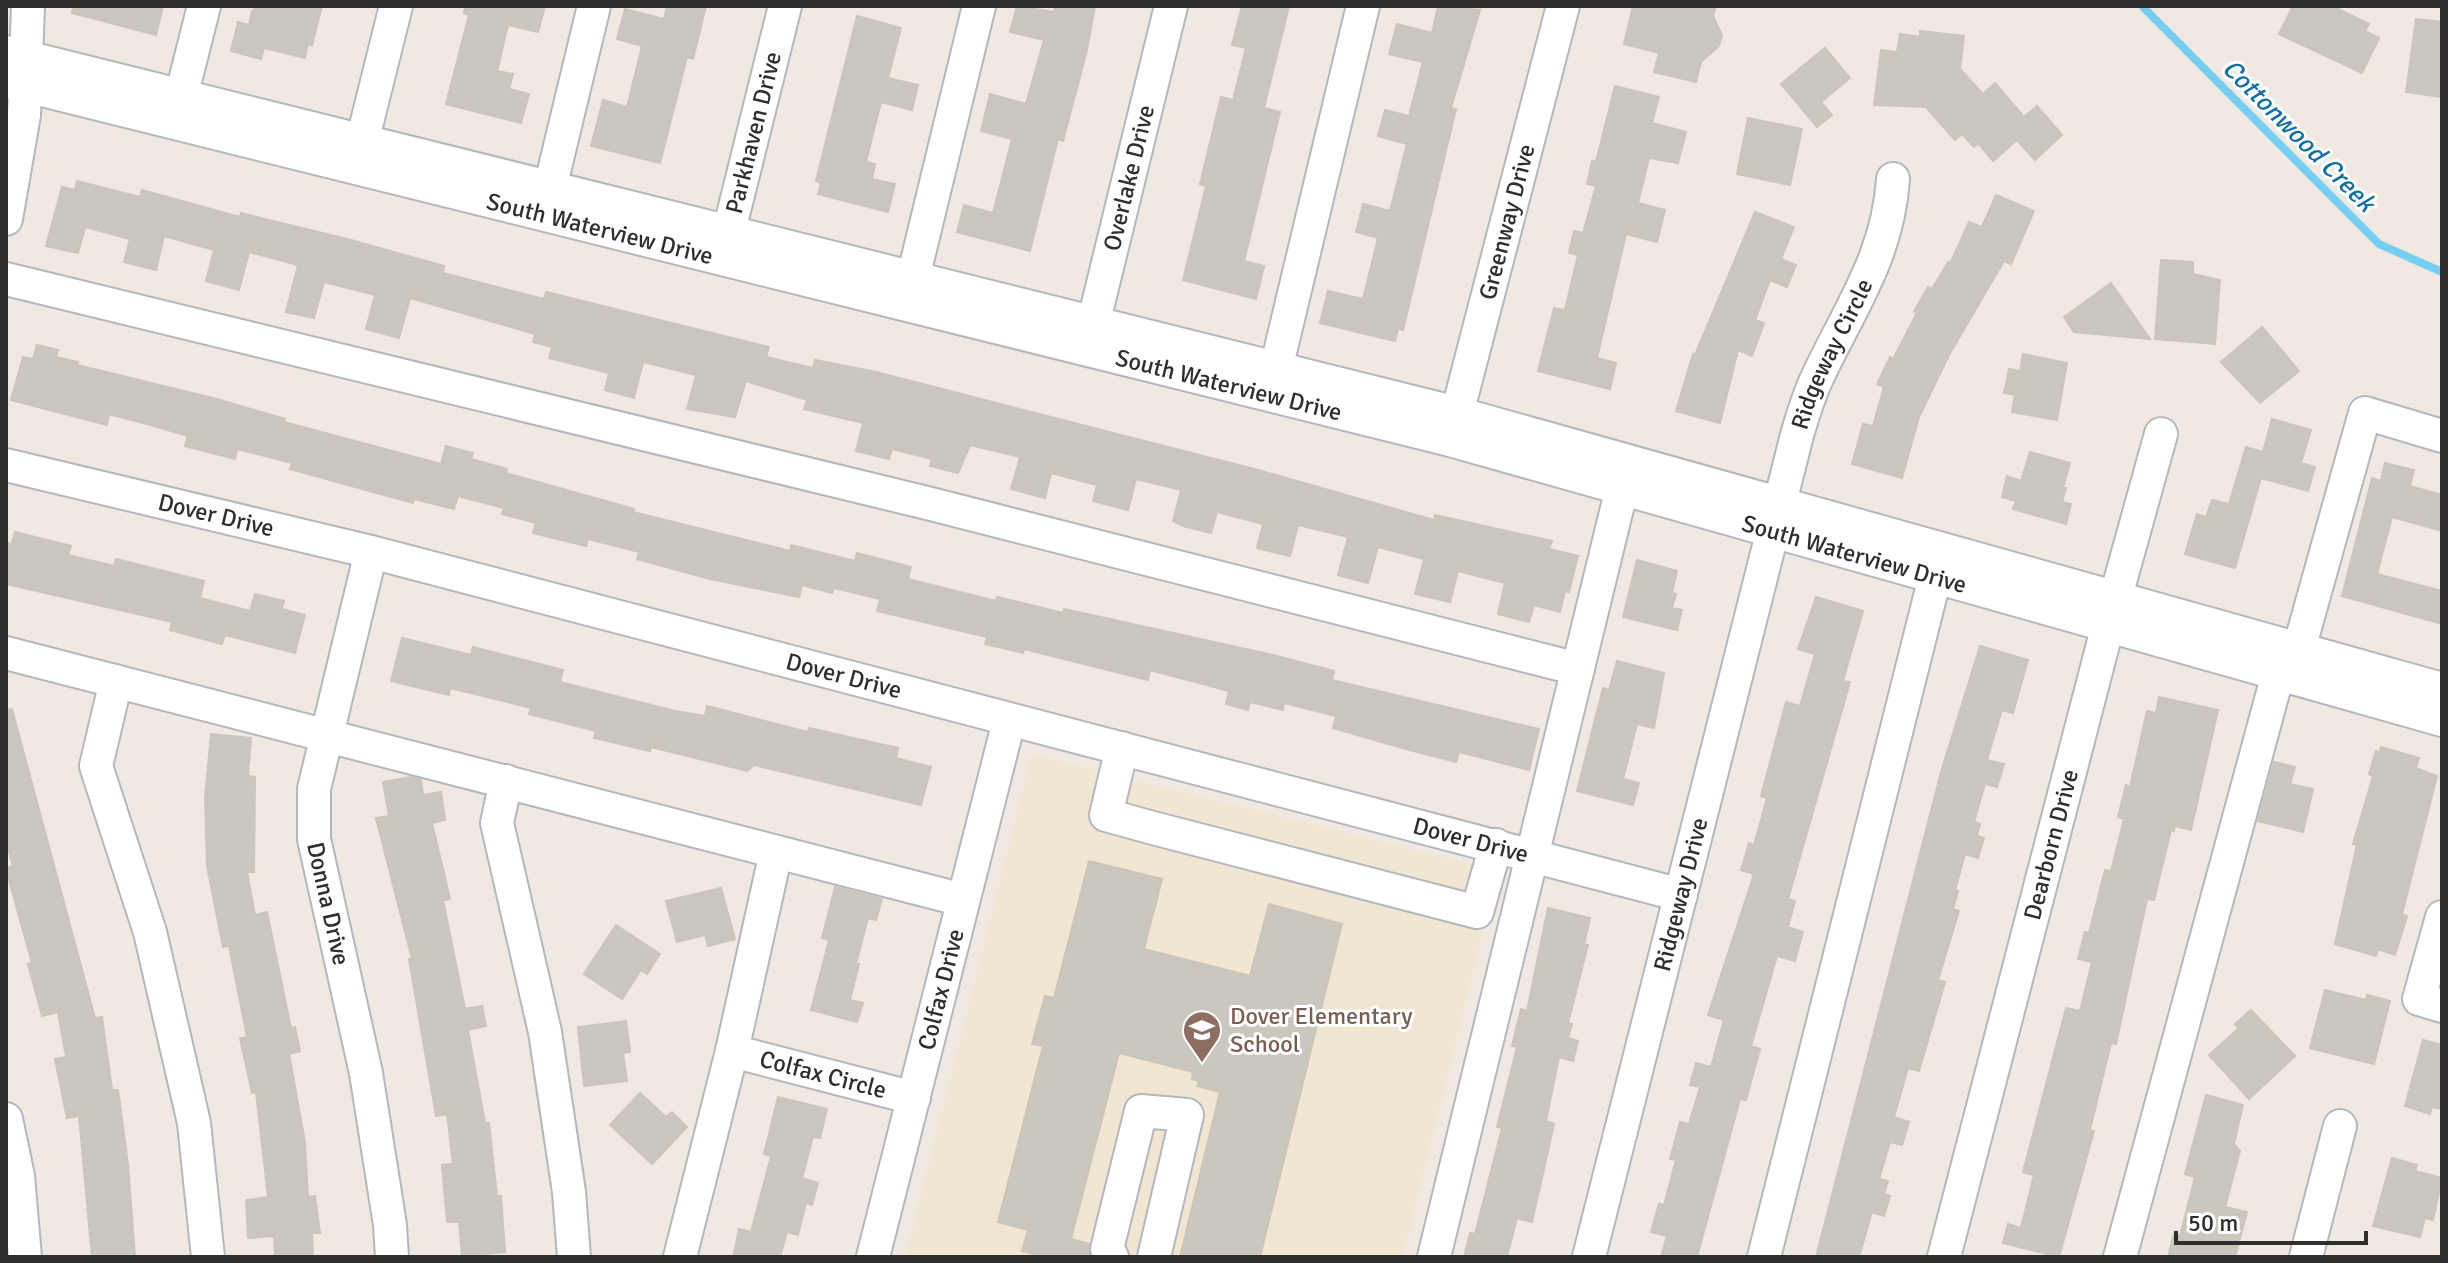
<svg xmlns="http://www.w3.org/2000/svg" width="2448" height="1263" viewBox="0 0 2448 1263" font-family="Signika,sans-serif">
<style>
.education{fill:#f0e6d1}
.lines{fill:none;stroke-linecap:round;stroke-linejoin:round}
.stream{stroke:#75cff0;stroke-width:8}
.building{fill:#cbc7bf;stroke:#cbc5ba;stroke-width:2}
.minor-casing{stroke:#b4b7c1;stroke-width:36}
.minor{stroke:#fff;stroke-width:32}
.labels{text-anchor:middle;stroke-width:6;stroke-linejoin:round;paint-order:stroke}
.street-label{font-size:24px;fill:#2e2e2e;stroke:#fff}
.education-label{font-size:24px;fill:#785e54;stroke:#fff;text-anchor:start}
.water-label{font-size:26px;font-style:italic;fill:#0d6fa3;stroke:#fff}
</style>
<rect width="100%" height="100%" fill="#efe9e1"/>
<polygon class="education" points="1032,754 1498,871 1403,1257 905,1257"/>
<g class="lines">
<polyline class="stream" points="2142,6 2379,244 2442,272"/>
</g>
<g class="building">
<polygon points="73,6 163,6 156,35 72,13"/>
<polygon points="260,6 322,6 312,45 308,44 305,58 264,48 261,59 231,51 238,22 249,25 252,11"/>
<polygon points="465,6 545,6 538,32 508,25 497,71 513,74 509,89 529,94 521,123 446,104 469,15 464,13"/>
<polygon points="667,6 706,6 693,59 687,57 660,163 591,146 603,100 627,107 642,46 617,39 625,9 664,19"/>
<polygon points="1017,6 1054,12 1055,6 1095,6 1087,50 1063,141 1058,139 1030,251 957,232 964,205 993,213 1012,139 981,131 990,94 1026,104 1044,40 1010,32"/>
<polygon points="1242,6 1289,6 1264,108 1280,112 1244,261 1264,266 1256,299 1183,280 1206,186 1200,184 1221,97 1233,100 1246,48 1232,45"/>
<polygon points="1438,6 1480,10 1451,108 1456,109 1403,330 1398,329 1395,341 1320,323 1328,291 1363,299 1378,238 1356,232 1363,204 1390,211 1407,144 1378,136 1385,110 1409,116 1423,62 1389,54 1397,24 1432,33"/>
<polygon points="1633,6 1716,6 1713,16 1722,35 1719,46 1701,62 1696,82 1654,72 1659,53 1624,44"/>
<polygon points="2293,6 2332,6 2369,24 2365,31 2379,38 2362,73 2279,34"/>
<polygon points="857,16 901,28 888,78 918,85 912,110 881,102 866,162 875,164 872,179 895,184 888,212 818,194 821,183 816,181"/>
<polygon points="2416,19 2442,22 2442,97 2406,92"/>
<polygon points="1920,31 1964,36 1960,69 1983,94 1995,83 2024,117 2037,106 2062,135 2035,160 2017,140 1993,161 1978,143 1974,147 1962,134 1955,140 1926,107 1874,105 1881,50 1897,52 1900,34 1920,37"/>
<polygon points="1825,48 1850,78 1821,102 1832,115 1817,127 1781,84"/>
<polygon points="1615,86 1659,97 1652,123 1686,132 1678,163 1649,158 1638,203 1665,210 1657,242 1626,234 1597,358 1616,363 1610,389 1538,371 1554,308 1565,310 1578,255 1569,253 1574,231 1583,233 1596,186 1587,184 1592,161 1596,162"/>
<polygon points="1748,118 1802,129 1790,185 1737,174"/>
<polygon points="77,181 140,197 142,190 240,217 241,213 351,240 444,266 443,273 544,299 546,292 769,347 766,357 813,368 815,360 876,372 1258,470 1434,520 1435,515 1552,541 1549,549 1578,556 1569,592 1565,591 1560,612 1534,605 1529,622 1498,614 1505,583 1458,571 1450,602 1415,594 1424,559 1378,547 1368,583 1338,575 1348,537 1298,525 1290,556 1257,548 1263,524 1217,512 1211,533 1183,526 1173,521 1181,490 1136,479 1128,510 1093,501 1097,485 1051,473 1045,498 1011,489 1020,457 970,445 958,473 930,466 932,459 892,449 889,459 856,451 863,423 804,409 807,400 746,381 735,417 687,409 696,375 643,362 634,398 605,390 609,373 549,358 552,347 533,342 535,334 410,298 399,338 366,329 375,295 324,282 314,318 286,312 298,265 249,252 239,290 206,281 214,250 164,236 156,270 124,262 130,239 85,227 78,253 46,246 62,187 75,190"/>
<polygon points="1996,195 2034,211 2011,264 2004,261 1949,355 1919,417 1902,478 1852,464 1863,424 1873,426 1884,387 1877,384 1890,357 1893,359 1917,313 1914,311 1928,287 1932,289 1948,262 1950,264 1969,222 1982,227"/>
<polygon points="1755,212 1794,227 1781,259 1796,265 1787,287 1770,280 1755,320 1764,323 1752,356 1738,350 1720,423 1676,411 1693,354 1695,355"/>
<polygon points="2161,260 2193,262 2193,274 2220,280 2215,344 2155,339"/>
<polygon points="2111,283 2150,339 2074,332 2064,317"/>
<polygon points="2262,327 2299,371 2260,403 2221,362"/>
<polygon points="37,345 58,350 56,357 78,362 77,365 217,399 285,419 284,422 441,464 446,446 473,453 471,459 507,469 506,473 634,509 633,512 790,551 791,545 855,561 857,553 911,567 908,579 996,601 997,597 1063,613 1064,609 1277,656 1334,671 1332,680 1539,729 1529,770 1459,752 1456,762 1402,748 1333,728 1336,716 1284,703 1283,710 1250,702 1248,710 1226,704 1229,691 1150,670 1148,680 1024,649 1023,653 985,644 987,637 877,611 880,599 834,588 832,593 802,585 799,597 710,579 637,559 639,552 588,539 586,546 533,533 536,523 502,514 504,508 458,496 454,509 414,499 413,503 290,469 292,463 237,449 235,459 185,446 188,436 154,426 109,414 107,425 11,400 23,357 33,359"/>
<polygon points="2023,354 2067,363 2057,420 2012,412 2015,395 2004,393 2009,369 2020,371"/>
<polygon points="2272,419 2311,430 2301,463 2315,467 2308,491 2261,478 2235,568 2185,554 2197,514 2206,517 2212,500 2229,504 2246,447 2263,452"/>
<polygon points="2030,452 2070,463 2063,488 2066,488 2062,502 2071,504 2066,524 2013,509 2016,501 2002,497 2007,476 2021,481"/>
<polygon points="2385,463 2414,470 2410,486 2442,495 2442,531 2392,517 2377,574 2442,591 2442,624 2342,596 2372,478 2381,481"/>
<polygon points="15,532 71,546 68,555 114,566 116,559 204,581 200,598 250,611 255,594 284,601 282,609 305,615 295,653 225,635 222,644 170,630 172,622 6,584 6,543 12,544"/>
<polygon points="1637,560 1677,571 1672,593 1676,594 1672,608 1682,610 1677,630 1623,617"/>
<polygon points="1816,597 1863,611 1843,681 1850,682 1788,899 1795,901 1788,927 1803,932 1795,961 1777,956 1751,1046 1760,1049 1746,1100 1740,1099 1697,1257 1661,1257 1667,1236 1651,1232 1659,1204 1664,1205 1676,1160 1670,1159 1680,1122 1689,1124 1700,1087 1690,1085 1696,1063 1711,1067 1724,1020 1708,1015 1754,874 1741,870 1749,843 1754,845 1767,798 1761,796 1786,702 1800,706 1815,654 1798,649"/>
<polygon points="402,638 471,655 473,647 528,661 563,670 560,682 675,711 705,716 707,706 808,732 809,728 898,748 896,758 931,767 921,805 754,765 747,771 651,747 650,751 594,738 596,731 529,714 531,708 450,688 449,695 391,681"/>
<polygon points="1980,646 2028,660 2013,713 2002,710 1987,760 2004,764 1997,787 1985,784 1974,822 1980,824 1977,836 1984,838 1978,858 1965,854 1955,890 1958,891 1953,909 1959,911 1938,980 1945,982 1919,1071 1908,1068 1894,1117 1909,1122 1902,1145 1890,1142 1879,1179 1888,1181 1884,1194 1890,1196 1884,1216 1872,1212 1859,1257 1816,1257 1941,772"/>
<polygon points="1617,661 1664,673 1654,728 1637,724 1623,779 1639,783 1633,805 1577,791 1603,688 1609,690"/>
<polygon points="2159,697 2218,710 2191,830 2175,826 2174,831 2171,830 2154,900 2147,899 2116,1044 2111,1043 2090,1130 2094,1131 2059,1257 2003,1243 2008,1224 2021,1228 2034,1175 2023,1172 2066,1008 2080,1011 2092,962 2078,959 2085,932 2089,933 2105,870 2111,871 2124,819 2118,817 2126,785 2130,787 2147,711 2156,713"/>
<polygon points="12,709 95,1018 102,1017 112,1090 118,1090 128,1164 135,1257 92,1257 79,1116 67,1118 55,1059 66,1057 58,1012 42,1016 28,964 32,963 6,869 13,866 6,842 6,710"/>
<polygon points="211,734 251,738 248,776 255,777 254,872 247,872 255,915 267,912 291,1028 295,1027 300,1051 289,1054 305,1142 308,1197 315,1196 320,1233 312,1233 313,1257 275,1257 274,1236 248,1238 246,1200 268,1197 256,1092 252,1093 240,1038 247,1037 229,946 223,947 207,866 205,798"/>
<polygon points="2381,747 2419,758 2416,768 2437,776 2402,914 2407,916 2395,955 2378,949 2376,956 2335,944 2357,845 2353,844 2373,776 2369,774 2376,751 2379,753"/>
<polygon points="2274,762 2295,767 2290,784 2313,789 2303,832 2258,821"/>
<polygon points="410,777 421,780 423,795 441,792 445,820 432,823 450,899 443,900 465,1009 482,1006 486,1026 468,1030 485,1123 489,1123 497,1196 501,1196 505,1252 462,1256 459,1222 447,1222 442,1165 453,1164 447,1114 436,1116 409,959 412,959 376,818 389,816 383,782"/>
<polygon points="1089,861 1162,879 1144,949 1250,976 1269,904 1342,924 1260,1257 1180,1257 1220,1092 1197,1086 1199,1081 1192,1079 1193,1072 1119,1053 1071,1239 1089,1244 1090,1257 1046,1257 1022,1251 1028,1230 998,1222 1043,1046 1032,1044 1045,996 1054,998"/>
<polygon points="835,887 882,899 876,920 868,918 856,964 859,964 850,1000 863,1003 857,1022 811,1010 829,940 822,938"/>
<polygon points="721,888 735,939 708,946 705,935 677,942 666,901"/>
<polygon points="1548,908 1590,918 1584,944 1588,945 1568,1023 1572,1024 1568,1038 1578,1041 1573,1061 1559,1057 1546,1121 1554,1124 1532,1222 1517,1218 1507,1257 1464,1257 1470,1233 1475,1234 1502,1128 1497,1127 1517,1047 1512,1046 1521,1009 1527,1011"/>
<polygon points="616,925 660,954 647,974 641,970 622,999 584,974"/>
<polygon points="2325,990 2366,1000 2367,995 2390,1001 2374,1064 2310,1048"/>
<polygon points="2251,1010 2295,1056 2249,1099 2209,1055 2239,1028 2235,1024"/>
<polygon points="626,1021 630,1052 623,1053 627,1081 584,1086 578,1027"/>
<polygon points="2423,1040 2442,1045 2442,1109 2432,1107 2430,1114 2405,1106"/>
<polygon points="640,1093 666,1117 672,1112 687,1127 652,1164 610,1125"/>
<polygon points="2206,1095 2243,1105 2234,1144 2240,1151 2225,1207 2247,1212 2235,1257 2168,1257 2174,1234 2180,1236 2195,1177 2185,1174"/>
<polygon points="778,1097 827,1109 820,1138 813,1137 802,1178 818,1183 812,1205 806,1203 798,1235 787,1232 780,1257 734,1254 739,1229 751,1232 771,1156 764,1154"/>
<polygon points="2392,1158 2417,1165 2415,1171 2442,1178 2433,1220 2425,1218 2420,1237 2373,1226"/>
</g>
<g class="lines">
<g class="minor-casing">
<g id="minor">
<polyline points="6,52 1457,413 2442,689"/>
<path id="s1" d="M 6,81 L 1450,440 L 2442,720"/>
<polyline points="181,97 204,6"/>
<polyline points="357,162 396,6"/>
<polyline points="550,188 594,6"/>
<polyline points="6,219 24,115 28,6"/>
<path id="s2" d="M 724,251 L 785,6"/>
<polyline points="913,278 979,6"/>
<polyline points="6,279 931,504 1578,669"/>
<path id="s3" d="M 1088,345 L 1171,6"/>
<polyline points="1276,369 1363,6"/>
<path id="s4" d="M 1452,433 L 1563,6"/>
<path id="s5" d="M 6,465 L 371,552 L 1681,895"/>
<path id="s6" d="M 371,552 L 314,789 L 314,839 L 366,1073 L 390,1225 L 392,1257"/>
<polyline points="2299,649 2365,413 2442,436"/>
<polyline points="6,653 963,900"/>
<polyline points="116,681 96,766 150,932 194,1123 208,1257"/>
<polyline points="1122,748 1106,815 1153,828 1477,912 1496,845"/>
<polyline points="506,781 497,823 545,1032 569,1192 574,1257"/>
<polyline points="2442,917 2419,999 2442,1006"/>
<path id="s7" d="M 732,1051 L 914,1098"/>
<polyline points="6,1119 18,1176 25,1257"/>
<polyline points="680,1257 732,1051 776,852"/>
<path id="s8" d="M 873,1257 L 1009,721"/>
<polyline points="1112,1257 1107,1249 1141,1111 1187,1115 1154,1257"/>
<polyline points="1434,1257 1622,488"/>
<path id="s9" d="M 1589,1257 L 1797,435 C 1803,415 1809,394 1818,376 C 1850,308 1888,256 1893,179"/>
<polyline points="1764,1257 1935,577"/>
<path id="s10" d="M 1944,1257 L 2108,625 L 2161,434"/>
<polyline points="2120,1257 2278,674"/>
<polyline points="2306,1257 2340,1126"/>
</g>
</g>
<use href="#minor" class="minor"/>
</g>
<defs>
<g id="school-pin" transform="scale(2)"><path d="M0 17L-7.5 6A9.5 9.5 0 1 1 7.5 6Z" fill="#8d6e63" stroke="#fff"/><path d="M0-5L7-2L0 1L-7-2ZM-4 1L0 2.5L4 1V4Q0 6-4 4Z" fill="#fff"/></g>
</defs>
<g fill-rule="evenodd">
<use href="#school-pin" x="1202" y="1030"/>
</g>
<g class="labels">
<g class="street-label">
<text dy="8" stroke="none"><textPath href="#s2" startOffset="122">Parkhaven Drive</textPath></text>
<text dy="8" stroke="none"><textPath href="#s3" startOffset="172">Overlake Drive</textPath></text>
<text dy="8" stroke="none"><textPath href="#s4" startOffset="218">Greenway Drive</textPath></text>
<text dy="8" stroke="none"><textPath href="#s1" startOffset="612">South Waterview Drive</textPath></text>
<text dy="8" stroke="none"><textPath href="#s9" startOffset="936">Ridgeway Circle</textPath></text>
<text dy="8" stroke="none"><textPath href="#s1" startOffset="1260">South Waterview Drive</textPath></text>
<text dy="8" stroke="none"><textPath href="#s5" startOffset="216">Dover Drive</textPath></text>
<text dy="8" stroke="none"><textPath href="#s1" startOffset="1908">South Waterview Drive</textPath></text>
<text dy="8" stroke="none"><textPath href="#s5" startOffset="864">Dover Drive</textPath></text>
<text dy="8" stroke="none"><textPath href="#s5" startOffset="1512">Dover Drive</textPath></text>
<text dy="8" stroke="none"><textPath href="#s10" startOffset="426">Dearborn Drive</textPath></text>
<text dy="8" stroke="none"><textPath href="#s9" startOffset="374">Ridgeway Drive</textPath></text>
<text dy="8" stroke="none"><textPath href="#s6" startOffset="360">Donna Drive</textPath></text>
<text dy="8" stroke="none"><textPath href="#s8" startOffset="276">Colfax Drive</textPath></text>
<text dy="8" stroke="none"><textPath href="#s7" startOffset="94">Colfax Circle</textPath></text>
</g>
<g class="education-label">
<text x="1230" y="1024">Dover Elementary<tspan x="1230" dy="28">School</tspan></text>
</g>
<g class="water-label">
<text transform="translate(2299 135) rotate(45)" y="9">Cottonwood Creek</text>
</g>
</g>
<rect width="2448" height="1263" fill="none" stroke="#2e2e2e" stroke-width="16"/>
<path d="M2176 1231v12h190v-12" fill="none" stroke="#2e2e2e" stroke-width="4"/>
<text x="2188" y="1231" font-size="24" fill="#2e2e2e" stroke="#ffffff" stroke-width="6" paint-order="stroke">50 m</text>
</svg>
